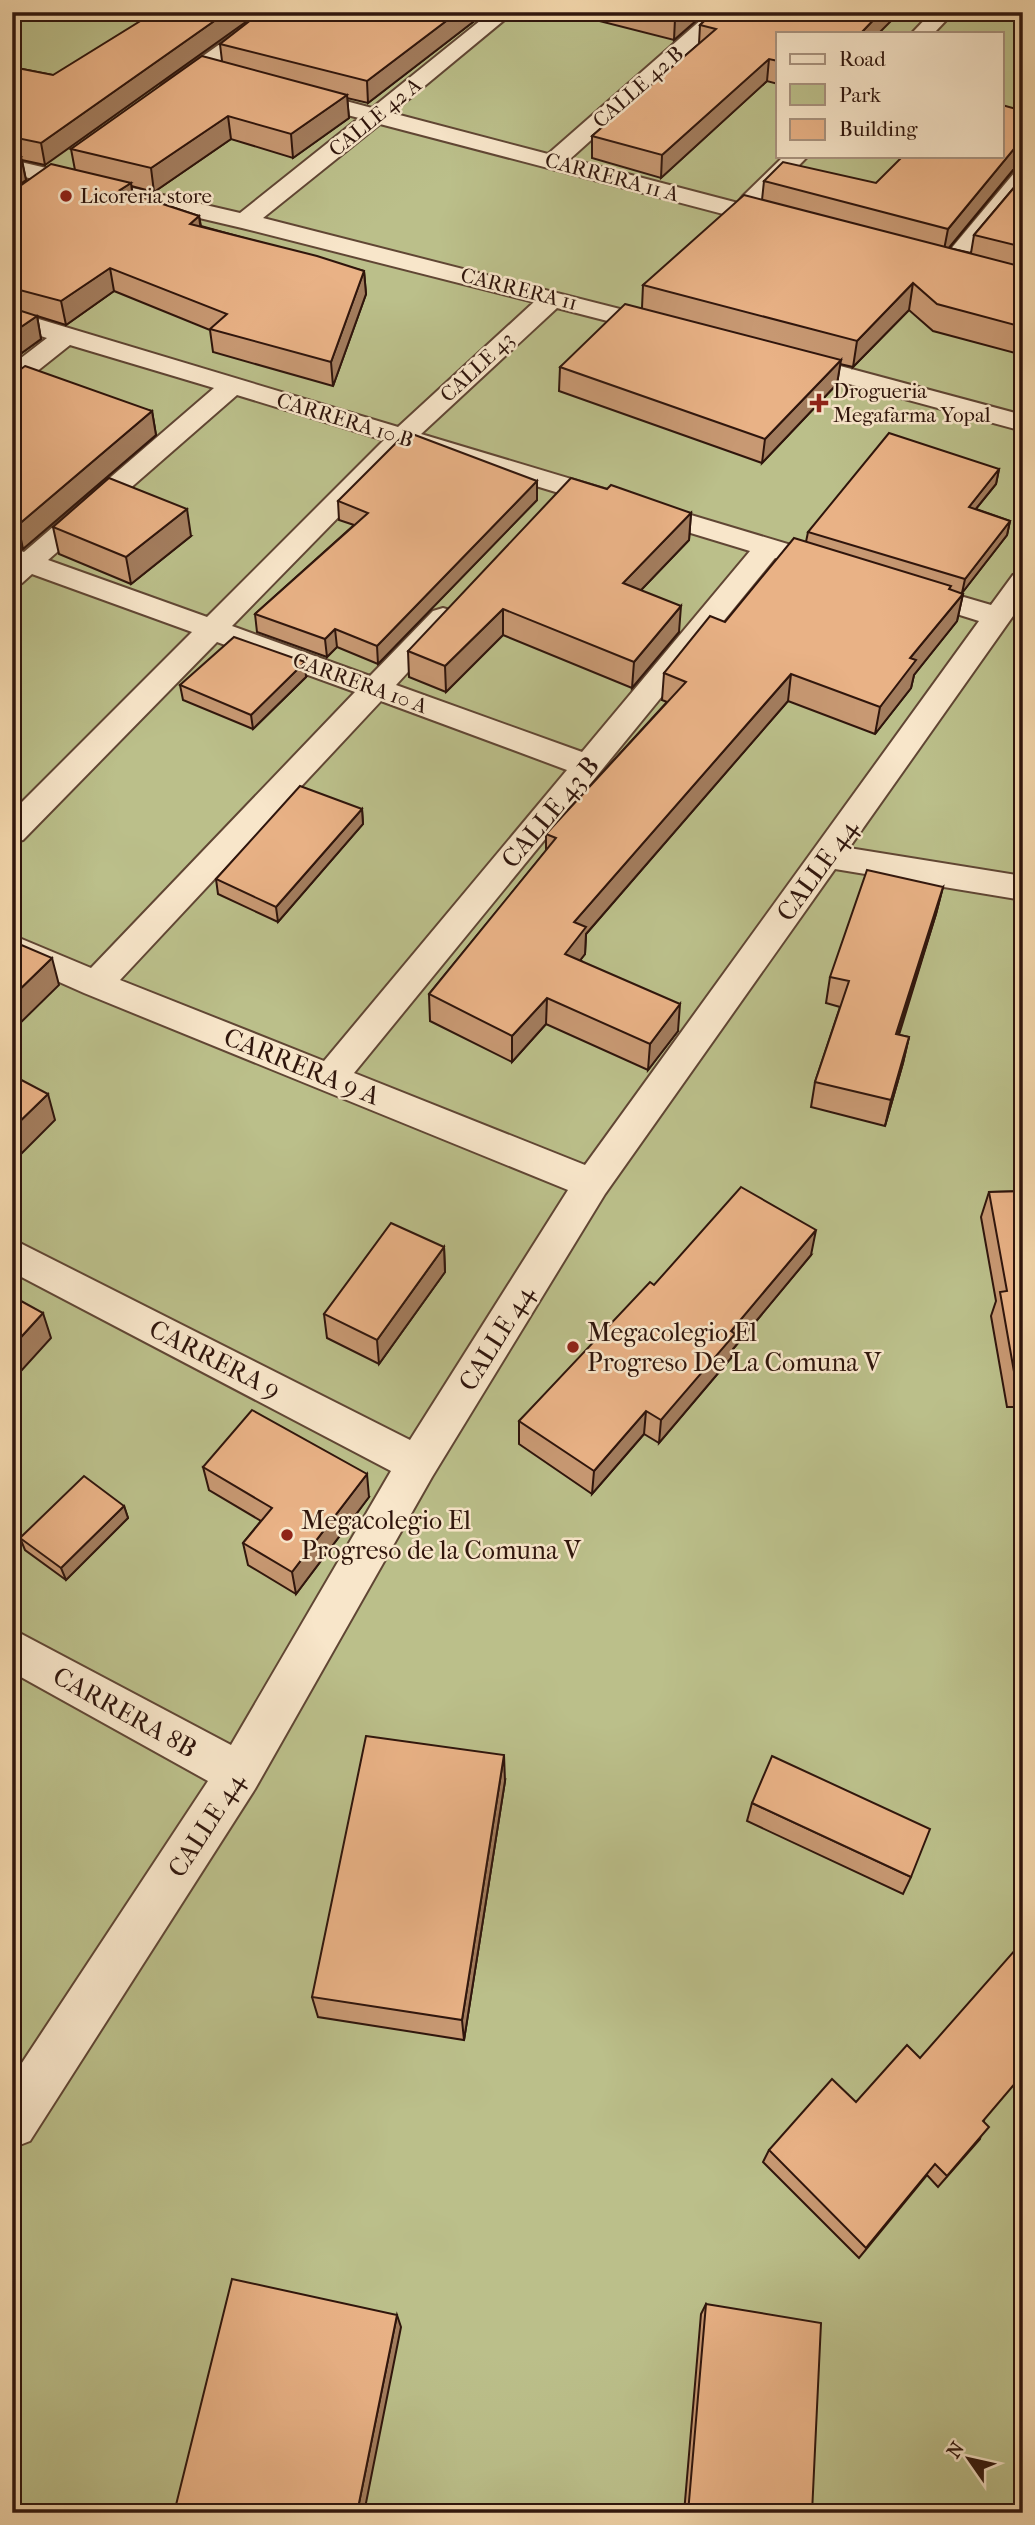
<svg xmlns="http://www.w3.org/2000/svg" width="1035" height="2525" viewBox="0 0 1035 2525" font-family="'IM FELL French Canon',serif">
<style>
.green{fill:#bbbf8a;stroke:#756a4b;stroke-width:2;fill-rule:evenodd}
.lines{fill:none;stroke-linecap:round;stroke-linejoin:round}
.minor-casing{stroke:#604634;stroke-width:4}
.minor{fill:#f8e6ca;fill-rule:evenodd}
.wall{fill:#c89973;stroke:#2f150c;stroke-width:2}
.shaded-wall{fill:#a37d5e;stroke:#2f150c;stroke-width:2}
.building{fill:#e9b286;stroke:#2f150c;stroke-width:2}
.poi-dot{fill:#8f2418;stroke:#f8e6ca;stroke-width:2.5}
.labels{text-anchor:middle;stroke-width:5;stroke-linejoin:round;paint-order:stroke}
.far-street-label{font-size:21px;fill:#2f150c;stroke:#f8e6ca}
.far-poi-label{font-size:21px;fill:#2f150c;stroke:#f8e6ca;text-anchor:start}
.street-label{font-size:26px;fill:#2f150c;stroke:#f8e6ca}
.poi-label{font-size:26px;fill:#2f150c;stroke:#f8e6ca;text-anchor:start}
</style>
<rect width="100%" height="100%" fill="#f4d8ad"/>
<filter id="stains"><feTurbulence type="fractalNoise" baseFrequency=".00286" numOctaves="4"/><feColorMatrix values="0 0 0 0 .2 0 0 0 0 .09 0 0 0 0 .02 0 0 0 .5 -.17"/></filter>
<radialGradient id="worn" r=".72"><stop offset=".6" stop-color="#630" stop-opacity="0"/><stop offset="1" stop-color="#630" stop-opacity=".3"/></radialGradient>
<path class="green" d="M 12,12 L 1023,12 L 1023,2513 L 12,2513 ZM 778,33 L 1002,33 L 1002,156 L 778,156 Z"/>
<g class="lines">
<g class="minor-casing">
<g id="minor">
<polygon points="12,12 25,12 19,18 12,20"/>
<polygon points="265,12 289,12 178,95 162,95 159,90 162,85"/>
<path d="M 491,12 L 514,12 L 392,113 L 548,154 L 710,12 L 733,12 L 570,159 L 742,204 L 739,201 L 743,196 L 784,156 L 808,156 L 759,206 L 753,207 L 789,217 L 793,222 L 789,227 L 781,229 L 773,227 L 380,124 L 263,218 L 675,323 L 679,328 L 675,333 L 666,336 L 557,308 L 421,434 L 841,560 L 845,566 L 841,572 L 831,575 L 775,558 L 354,1073 L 585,1165 L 979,621 L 899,596 L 894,590 L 899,584 L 909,581 L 991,605 L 1013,575 L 1023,572 L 1023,602 L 849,848 L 1023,876 L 1023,900 L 835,869 L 605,1194 L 432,1477 L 255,1789 L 30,2141 L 12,2148 L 12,2078 L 208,1781 L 12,1672 L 12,1629 L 231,1745 L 391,1471 L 12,1272 L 12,1239 L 410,1440 L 568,1190 L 84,993 L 12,961 L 12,935 L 91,968 L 355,692 L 217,642 L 23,840 L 12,843 L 12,812 L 192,632 L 32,574 L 22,583 L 12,586 L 12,548 L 24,552 L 214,388 L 70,345 L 21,384 L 12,386 L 12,365 L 47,338 L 12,327 L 12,311 L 398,427 L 534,302 L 242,228 L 12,174 L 12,160 L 240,213 L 359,118 L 289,100 L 286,95 L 289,90 L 297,88 L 372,108 ZM 237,395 L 384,440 L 207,617 L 48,560 ZM 407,447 L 750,551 L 582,752 L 396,685 L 453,623 L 458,617 L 453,611 L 443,608 L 433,611 L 370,676 L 232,626 ZM 381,701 L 567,770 L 324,1061 L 120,980 Z"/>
<polygon points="932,12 954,12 934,33 912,33"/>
<polygon points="1023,170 1023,192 958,272 949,274 940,272 937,267 940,262 1015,172"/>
<polygon points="788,352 1023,415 1023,431 779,365 775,360 779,355"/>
</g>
</g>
<use href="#minor" class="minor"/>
</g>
<g class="wall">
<polygon points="486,12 368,103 347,98 349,118 293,158 231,139 154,192 131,186 133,194 199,216 201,226 364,271 366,294 333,386 213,352 210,330 114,291 66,325 37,316 41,339 12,360 12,67 53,75 45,165 22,160 26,180 12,190 75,170 71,149 222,61 220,44"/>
<polygon points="564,12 706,12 674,40"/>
<polygon points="714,12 909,12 900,19 894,18 778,33 778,84 767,81 661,178 592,158 592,136 699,44 700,25"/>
<polygon points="1023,111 1023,168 1013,170 949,248 971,253 974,235 1023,177 1023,355 933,331 909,310 853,367 840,364 837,384 762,463 559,391 560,367 642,308 643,285 762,200 764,181 876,183 1002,156"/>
<polygon points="12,376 152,411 156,435 23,549 12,546"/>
<polygon points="999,469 996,484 976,509 1010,521 1007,535 962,593 963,594 957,621 914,675 911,688 875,734 788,701 586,934 585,954 580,960 678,1031 648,1070 546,1024 512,1062 430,1021 429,994 546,851 546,834 667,702 662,700 664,673 725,622 806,542 808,532"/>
<polygon points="537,481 537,500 378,664 337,647 327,657 257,632 255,614 354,525 339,520 338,501"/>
<polygon points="691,513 689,540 641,590 679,632 632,688 503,635 446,692 409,677 408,651"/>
<polygon points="53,527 191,536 131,584 59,554"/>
<polygon points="306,677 253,729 183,700 180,685"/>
<polygon points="362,809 363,824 278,922 218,894 216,879"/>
<polygon points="943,887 936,914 899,1035 909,1037 903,1063 885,1126 811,1107 815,1082 840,1007 826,1003 830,977"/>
<polygon points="1023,1191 1023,1407 1007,1407 991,1316 996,1301 981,1217 989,1192"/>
<polygon points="444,1247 445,1272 379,1364 327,1338 324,1314"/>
<polygon points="811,1255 733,1349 731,1358 659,1443 644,1434 592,1494 519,1444 519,1421 654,1285"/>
<polygon points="203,1467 369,1497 296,1594 248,1565 243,1543 261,1521 209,1490"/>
<polygon points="124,1506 128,1518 66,1580 25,1550 20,1538"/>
<polygon points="505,1781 464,2040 318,2017 312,1997"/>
<polygon points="752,1803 911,1877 903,1894 747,1821"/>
<polygon points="856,2102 984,2121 980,2139 938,2187 927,2175 859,2258 763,2162 769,2150"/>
<polygon points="706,2304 812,2513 684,2513 701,2314"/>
</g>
<g class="shaded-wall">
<polygon points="227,12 260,12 45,165 41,143"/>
<polygon points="458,12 486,12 368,103 367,81"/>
<polygon points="682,12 706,12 674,40 675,19"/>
<polygon points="881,12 895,12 894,18 879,33 861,33"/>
<polygon points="901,12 909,12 900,19"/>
<polygon points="769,59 767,81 661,178 662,155"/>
<polygon points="347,95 349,118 293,158 291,134"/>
<polygon points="228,116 231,139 154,192 151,168"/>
<polygon points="1018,144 1023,144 1023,168 1013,170 943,255 948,229"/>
<polygon points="21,157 26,180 12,190 12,164"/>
<polygon points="131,183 134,206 120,190"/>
<polygon points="199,216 202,239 190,224"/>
<polygon points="110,268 114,291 66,325 61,301"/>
<polygon points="364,271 366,294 333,386 331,362"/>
<polygon points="913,283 909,310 853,367 857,341"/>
<polygon points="37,316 41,339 12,360 12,333"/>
<polygon points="841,360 837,384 762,463 765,439"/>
<polygon points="152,411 156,435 23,549 18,525"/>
<polygon points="999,469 996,484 966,521 969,507"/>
<polygon points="537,481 537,500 378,664 377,646"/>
<polygon points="187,509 191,536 131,584 126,557"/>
<polygon points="691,513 689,540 622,610 623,583"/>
<polygon points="1010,521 1007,535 962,593 965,579"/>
<polygon points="963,594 957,621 914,675 911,688 875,734 880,707 910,658"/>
<polygon points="681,606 679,632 632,688 634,662"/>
<polygon points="503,609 503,635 446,692 445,666"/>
<polygon points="335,629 337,647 327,657 325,639"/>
<polygon points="305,662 306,677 253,729 251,715"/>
<polygon points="791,674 788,701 586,934 585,954 565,980 565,954 574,922"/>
<polygon points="362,809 363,824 278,922 276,907"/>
<polygon points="943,887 936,914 890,1060 896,1034"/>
<polygon points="52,958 59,985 12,1031 12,997"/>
<polygon points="547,998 546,1024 512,1062 512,1036"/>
<polygon points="680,1004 678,1031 648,1070 650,1044"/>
<polygon points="909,1037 903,1063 885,1126 891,1100"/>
<polygon points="48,1094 55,1120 12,1163 12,1129"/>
<polygon points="816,1230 811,1255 733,1349 731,1358 659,1443 661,1420 731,1331"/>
<polygon points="444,1247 445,1272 379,1364 377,1340"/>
<polygon points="43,1313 51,1338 12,1381 12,1347"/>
<polygon points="646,1411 644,1434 592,1494 594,1471"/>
<polygon points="367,1474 369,1497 296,1594 292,1572"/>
<polygon points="124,1506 128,1518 66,1580 61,1568"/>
<polygon points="504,1755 505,1781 464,2040 462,2020"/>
<polygon points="397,2315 401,2327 364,2513 357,2513"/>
</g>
<g class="building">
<polygon points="155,12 227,12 41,143 12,137 12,67 53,75"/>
<polygon points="261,12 458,12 367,81 220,44"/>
<polygon points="650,12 682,12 675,19"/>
<polygon points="714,12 881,12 861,33 778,33 778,61 769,59 662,155 592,136 716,29 700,25"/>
<polygon points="202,56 347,95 291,134 228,116 151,168 71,149"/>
<polygon points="1002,105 1023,111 1023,144 1018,144 948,229 764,181 783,162 876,183 903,156 1002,156"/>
<polygon points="12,155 21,157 12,164"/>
<polygon points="51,164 131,183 120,190 199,216 190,224 317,256 364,271 331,362 210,329 227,314 110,268 61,301 12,288 12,190 17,188"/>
<polygon points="1023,177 1023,247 974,235"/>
<polygon points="744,195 1023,267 1023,327 937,304 913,283 857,341 643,285"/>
<polygon points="625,304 841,360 765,439 560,367"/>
<polygon points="12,308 37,316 12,333"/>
<polygon points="25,366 152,411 18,525 12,524 12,376"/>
<polygon points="407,432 537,481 377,646 335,629 325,639 255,614 368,513 338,501"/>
<polygon points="889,433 999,469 969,507 1010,521 965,579 808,532"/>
<polygon points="109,478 187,509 126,557 53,527"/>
<polygon points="571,478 607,489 611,485 691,513 623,583 681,606 634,662 503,609 445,666 408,651"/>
<polygon points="794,538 951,586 949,589 963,594 910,658 916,660 880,707 791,674 574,922 586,927 565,954 680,1004 650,1044 547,998 512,1036 429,994 556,838 546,834 686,682 664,673 710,616 725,622"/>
<polygon points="234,637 305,662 251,715 180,685"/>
<polygon points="300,786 362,809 276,907 216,879"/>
<polygon points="867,870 943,887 896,1034 909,1037 891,1100 815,1082 849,981 830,977"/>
<polygon points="12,941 52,958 12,997"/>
<polygon points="12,1075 48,1094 12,1129"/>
<polygon points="741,1187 816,1230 731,1331 735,1334 661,1420 646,1411 594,1471 519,1421 650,1282 654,1285"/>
<polygon points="1023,1191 1023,1383 1016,1383 1000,1292 1007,1291 989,1192"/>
<polygon points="391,1223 444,1247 377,1340 324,1314"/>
<polygon points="12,1296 43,1313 12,1347"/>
<polygon points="252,1410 367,1474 292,1572 243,1543 272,1508 203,1467"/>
<polygon points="84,1476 124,1506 61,1568 20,1538"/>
<polygon points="366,1736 504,1755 462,2020 312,1997"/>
<polygon points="772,1756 930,1829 911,1877 752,1803"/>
<polygon points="1023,1941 1023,2074 983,2121 989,2127 947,2176 935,2164 866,2248 769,2150 832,2079 856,2102 907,2045 920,2058"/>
<polygon points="232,2279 397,2315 357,2513 174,2513"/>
<polygon points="706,2304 821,2323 812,2513 688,2513"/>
</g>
<g class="poi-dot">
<circle cx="66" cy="196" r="7"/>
<path d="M815.5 392.5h7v7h7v7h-7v7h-7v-7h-7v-7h7z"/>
<circle cx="573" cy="1347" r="7"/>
<circle cx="287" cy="1535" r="7"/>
</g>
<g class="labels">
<g class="far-street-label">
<text transform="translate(638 87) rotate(-41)" y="7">CALLE 42 B</text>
<text transform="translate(375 117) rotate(-39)" y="7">CALLE 42 A</text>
<text transform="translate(612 177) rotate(15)" y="7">CARRERA 11 A</text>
<text transform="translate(519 289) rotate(14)" y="7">CARRERA 11</text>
<text transform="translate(477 367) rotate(-43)" y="7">CALLE 43</text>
<text transform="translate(345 420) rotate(17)" y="7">CARRERA 10 B</text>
<text transform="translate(360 683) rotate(20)" y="7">CARRERA 10 A</text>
</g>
<g class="far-poi-label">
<text x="80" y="203">Licoreria store</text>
<text x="833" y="398">Drogueria<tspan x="833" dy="24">Megafarma Yopal</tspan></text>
</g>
<g class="street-label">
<text transform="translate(550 812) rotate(-50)" y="9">CALLE 43 B</text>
<text transform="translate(817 870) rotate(-54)" y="9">CALLE 44</text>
<text transform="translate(302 1066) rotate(22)" y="9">CARRERA 9 A</text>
<text transform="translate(496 1338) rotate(-58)" y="9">CALLE 44</text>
<text transform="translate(215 1359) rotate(27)" y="9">CARRERA 9</text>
<text transform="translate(125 1712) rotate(29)" y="9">CARRERA 8B</text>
<text transform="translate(206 1825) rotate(-57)" y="9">CALLE 44</text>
</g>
<g class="poi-label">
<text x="587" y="1341">Megacolegio El<tspan x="587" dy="30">Progreso De La Comuna V</tspan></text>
<text x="301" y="1529">Megacolegio El<tspan x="301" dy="30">Progreso de la Comuna V</tspan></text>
</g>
</g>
<rect width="1035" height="2525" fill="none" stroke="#f4d8ad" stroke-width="42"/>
<rect x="14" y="14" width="1007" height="2497" fill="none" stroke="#2f150c" stroke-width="3.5"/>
<rect x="21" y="21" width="993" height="2483" fill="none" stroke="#2f150c" stroke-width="2"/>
<rect x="776" y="32" width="228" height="126" fill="#f8e6ca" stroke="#a8927e" stroke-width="2"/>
<rect x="790" y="54" width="35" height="10" fill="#f8e6ca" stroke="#a8927e" stroke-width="2"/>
<text x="839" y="66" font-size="21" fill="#2f150c">Road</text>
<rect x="790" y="84" width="35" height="21" fill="#bbbf8a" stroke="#a8927e" stroke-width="2"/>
<text x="839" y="102" font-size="21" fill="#2f150c">Park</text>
<rect x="790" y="119" width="35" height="21" fill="#e9b286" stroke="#a8927e" stroke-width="2"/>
<text x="839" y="136" font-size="21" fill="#2f150c">Building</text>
<g transform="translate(969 2459) rotate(304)" stroke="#f8e6ca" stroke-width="5" paint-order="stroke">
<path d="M0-5L12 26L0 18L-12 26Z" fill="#2f150c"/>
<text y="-10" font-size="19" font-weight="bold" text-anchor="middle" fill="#2f150c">N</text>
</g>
<rect width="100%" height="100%" filter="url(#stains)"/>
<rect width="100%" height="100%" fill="url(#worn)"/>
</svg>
